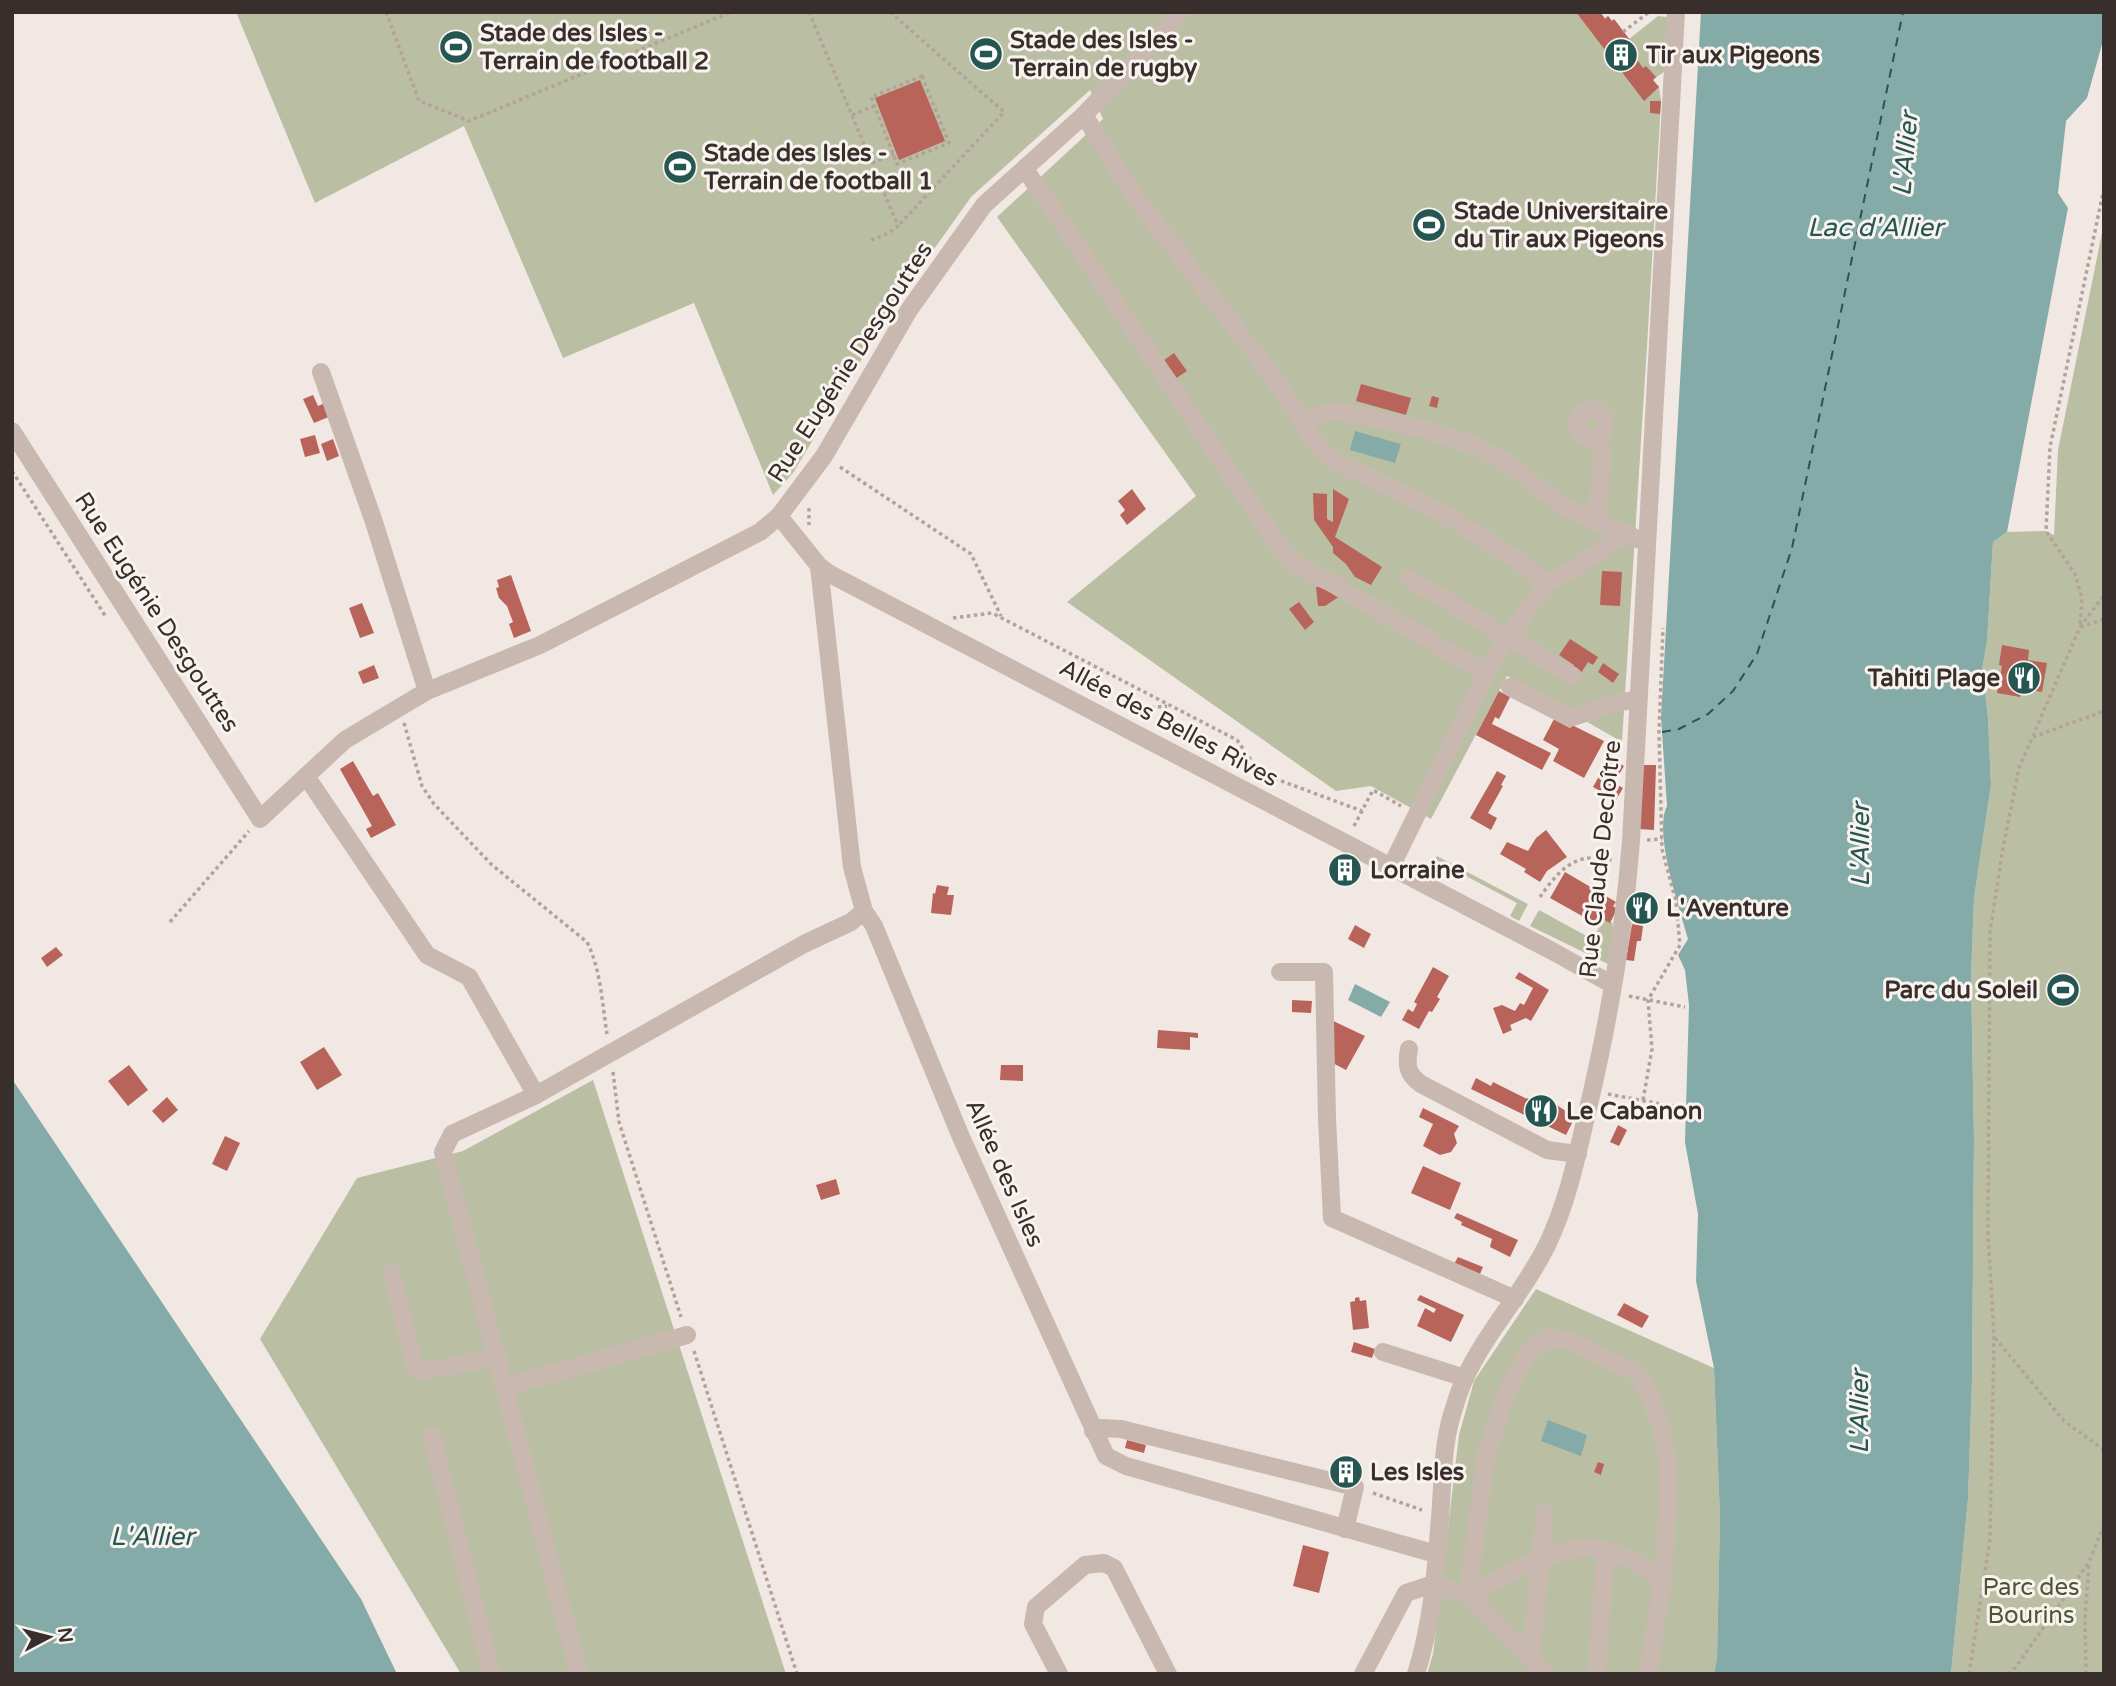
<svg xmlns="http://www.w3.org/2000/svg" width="2116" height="1686" viewBox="0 0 2116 1686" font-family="'Varela Round',sans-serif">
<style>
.green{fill:#babfa4}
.water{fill:#85aba8}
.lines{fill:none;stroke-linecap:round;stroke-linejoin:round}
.ferry{stroke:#265652;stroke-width:2;stroke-dasharray:9 7;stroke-linecap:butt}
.building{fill:#b8645a}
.path{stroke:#b4a29a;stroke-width:3.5;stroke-dasharray:3.5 3.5;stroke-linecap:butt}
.minor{stroke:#c9b8af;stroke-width:18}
.labels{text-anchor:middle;stroke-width:6;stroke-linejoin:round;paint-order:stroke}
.poi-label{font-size:24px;font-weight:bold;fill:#382f2c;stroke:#f9f3ef;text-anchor:start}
.street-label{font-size:24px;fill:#382f2c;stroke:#f9f3ef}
.park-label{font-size:24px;fill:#4c5433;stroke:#f9f3ef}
.water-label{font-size:26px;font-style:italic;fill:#265652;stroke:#f9f3ef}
</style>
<rect width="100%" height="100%" fill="#f1e8e3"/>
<g class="green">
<polygon points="236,12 1604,12 1602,14 1605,18 1608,16 1612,21 1614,19 1629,39 1658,16 1668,17 1665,71 1653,80 1659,87 1661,101 1648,330 1622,742 1507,676 1431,819 1371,786 1336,791 1067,602 1196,496 997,217 1103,119 1090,90 971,197 893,307 793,473 773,495 694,303 563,358 464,126 315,203"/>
<polygon points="2104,223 2104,1674 1951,1674 1968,1499 1972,1380 1974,1139 1971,977 1974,898 1991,785 1988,718 1984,682 1981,675 1987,642 1993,542 2007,532 2046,531 2054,535 2058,450"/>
<polygon points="1437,856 1528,904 1519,921 1510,916 1517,903 1445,865 1438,878 1428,873"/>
<polygon points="1539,910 1592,939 1604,920 1613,923 1612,926 1615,927 1610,965 1530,926"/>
<polygon points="593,1080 786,1674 461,1674 260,1339 357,1178 463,1151"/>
<polygon points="1536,1289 1714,1368 1720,1518 1717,1657 1714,1674 1427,1674 1433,1654 1459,1435 1474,1381"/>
</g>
<g class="water">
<path d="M 1701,12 L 2102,12 L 2104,37 L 2087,98 L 2066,121 L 2058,193 L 2068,208 L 2007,532 L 1993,542 L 1987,642 L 1981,675 L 1984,682 L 1988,718 L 1991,785 L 1974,898 L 1971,977 L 1974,1139 L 1972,1380 L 1968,1499 L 1951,1674 L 1714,1674 L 1717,1657 L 1720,1518 L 1714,1368 L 1696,1281 L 1698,1214 L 1685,1142 L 1689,1005 L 1685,970 L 1678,955 L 1688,939 C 1680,909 1653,832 1667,806 L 1661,717 Z"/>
<polygon points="1355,431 1401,444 1395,463 1350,450"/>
<polygon points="1355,984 1390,1002 1381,1017 1348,1000"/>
<polygon points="12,1079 361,1599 397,1674 12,1674"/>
<polygon points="1548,1420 1587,1435 1581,1456 1541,1441"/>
</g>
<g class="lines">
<polyline class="ferry" points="1662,732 1679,729 1708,714 1733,691 1757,654 1792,548 1903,12"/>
</g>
<g class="building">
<polygon points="1576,12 1600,12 1605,19 1608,16 1612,21 1614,19 1630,40 1626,44 1643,68 1646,66 1656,77 1653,80 1659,87 1644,101"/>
<polygon points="920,80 945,141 899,160 875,98"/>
<polygon points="1650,101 1661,101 1660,114 1650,113"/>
<polygon points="1174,353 1187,371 1172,381 1160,363"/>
<polygon points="1361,384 1411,398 1406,415 1356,401"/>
<polygon points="313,395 318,406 325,403 331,416 314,423 303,399"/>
<polygon points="1432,396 1439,398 1437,408 1429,406"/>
<polygon points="315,435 320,453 305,457 300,439"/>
<polygon points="333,439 339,456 327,461 321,444"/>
<polygon points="1132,489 1146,509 1127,525 1120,515 1125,510 1118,501"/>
<polygon points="1333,489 1349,499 1335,537 1382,567 1371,585 1355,577 1346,564 1333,553 1333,547 1314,520 1313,493 1327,494 1327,519 1333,522"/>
<polygon points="1602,571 1622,572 1620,606 1600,605"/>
<polygon points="511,575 531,631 514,638 509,624 513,622 507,606 499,598 496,588 499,587 497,580"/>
<polygon points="1316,587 1324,587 1340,596 1325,606 1318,606"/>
<polygon points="1299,602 1314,622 1305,630 1289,609"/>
<polygon points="362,603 374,633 360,638 349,608"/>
<polygon points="1570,639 1598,657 1593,665 1588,662 1581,673 1572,668 1574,665 1559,655"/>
<polygon points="2002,645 2029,650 2028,660 2047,663 2042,692 2021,689 2020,697 1997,693 2002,666 1999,665"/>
<polygon points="1603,663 1619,674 1613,683 1598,672"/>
<polygon points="374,665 379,678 363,684 358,672"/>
<polygon points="1499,691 1510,697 1499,719 1495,717 1492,724 1551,753 1542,770 1476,735"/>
<polygon points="1554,719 1570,728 1572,725 1604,741 1584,778 1553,761 1559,749 1543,740"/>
<polygon points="1609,758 1624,766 1614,783 1623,788 1616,800 1593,787"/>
<polygon points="353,761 373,796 378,793 396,825 371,838 366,829 372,826 340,769"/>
<polygon points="1642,765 1656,765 1654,830 1639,829"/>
<polygon points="1497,771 1506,776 1501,785 1503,786 1488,813 1497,818 1491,830 1470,818"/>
<polygon points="1546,830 1567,857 1547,871 1540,882 1524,872 1526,869 1500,854 1507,842 1528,851 1536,838"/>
<polygon points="1341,864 1352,869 1348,875 1338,870"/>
<polygon points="1565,872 1616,902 1613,906 1617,909 1610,923 1604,920 1600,926 1550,898"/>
<polygon points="937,885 949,887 947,895 954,895 951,915 931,913 933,893 935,894"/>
<polygon points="1638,892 1651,894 1646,924 1633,922"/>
<polygon points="1632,924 1643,926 1641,941 1637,941 1634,961 1626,960"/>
<polygon points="1355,925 1371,934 1364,948 1348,939"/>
<polygon points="56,947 63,955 47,967 41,958"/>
<polygon points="1433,967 1449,976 1437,997 1440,999 1432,1012 1429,1011 1419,1029 1402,1020 1408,1009 1413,1012 1417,1004 1414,1002"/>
<polygon points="1519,972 1549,990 1531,1021 1526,1018 1510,1025 1512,1030 1503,1034 1493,1008 1502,1005 1515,1011 1520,1003 1524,1005 1533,988 1515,978"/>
<polygon points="1292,1000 1312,1001 1311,1013 1292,1012"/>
<polygon points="1329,1019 1365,1036 1346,1070 1327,1060"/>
<polygon points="1158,1030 1198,1033 1198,1038 1190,1037 1190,1050 1157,1048"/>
<polygon points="324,1047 342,1075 317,1090 300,1062"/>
<polygon points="129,1065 148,1090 128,1106 108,1081"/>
<polygon points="1001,1065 1023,1065 1023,1081 1000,1080"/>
<polygon points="1476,1078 1491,1086 1493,1082 1525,1098 1555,1104 1575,1117 1566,1135 1471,1089"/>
<polygon points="167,1097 178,1110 163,1123 152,1111"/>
<polygon points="1423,1108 1459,1126 1454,1134 1457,1143 1451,1152 1440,1155 1423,1146 1433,1124 1419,1117"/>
<polygon points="1618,1125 1627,1130 1619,1146 1610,1142"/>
<polygon points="225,1136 240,1143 227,1171 212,1164"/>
<polygon points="1423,1166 1461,1183 1450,1210 1411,1193"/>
<polygon points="836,1179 840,1194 821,1200 816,1185"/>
<polygon points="1457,1213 1518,1240 1510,1257 1490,1247 1492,1239 1461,1225 1462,1222 1454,1218"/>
<polygon points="1458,1257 1483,1267 1480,1274 1454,1264"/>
<polygon points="1420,1295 1464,1315 1451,1342 1417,1326 1425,1308 1434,1313 1436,1309 1417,1300"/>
<polygon points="1359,1297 1360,1301 1366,1300 1369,1328 1353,1330 1350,1302 1355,1301 1355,1298"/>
<polygon points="1624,1303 1649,1316 1642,1328 1617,1315"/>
<polygon points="1354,1342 1375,1349 1372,1358 1351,1352"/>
<polygon points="1127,1440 1146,1445 1144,1453 1125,1448"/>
<polygon points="1598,1462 1604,1464 1601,1475 1594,1472"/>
<polygon points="1342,1466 1352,1469 1349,1478 1340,1476"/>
<polygon points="1303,1545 1329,1552 1319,1593 1293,1586"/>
</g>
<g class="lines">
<g class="path">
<polyline points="386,12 419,101 469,121 731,12"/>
<polyline points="809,12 898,226 889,233 869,241"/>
<polyline points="890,12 1004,112 898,226"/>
<polyline points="1623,32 1649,12"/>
<polygon points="922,76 949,143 897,164 871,97"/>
<polyline points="852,115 874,106"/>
<polyline points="872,163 894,154"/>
<polyline points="2104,188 2050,447 2046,531 2075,574 2082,598 2080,627 2104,619"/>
<polyline points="840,467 971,554 1001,616"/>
<polyline points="12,471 106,617"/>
<polyline points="809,508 809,525"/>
<polyline points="953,618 992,613 1237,740 1260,773 1362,811"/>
<polyline points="1130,710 1167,706"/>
<path d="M 404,723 L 422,786 L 434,804 L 492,865 L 587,942 C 601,970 602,1003 607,1034"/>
<polyline points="2033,737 2104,711"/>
<polyline points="1354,826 1373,790 1401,806"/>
<polyline points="1647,840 1662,839"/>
<path d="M 1540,897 C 1552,880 1568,858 1591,858 C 1598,858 1606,859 1613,860"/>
<polyline points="170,922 249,831"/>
<polyline points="1629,996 1685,1007"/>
<polyline points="613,1072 619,1122 681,1317"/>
<polyline points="1608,1094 1682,1108"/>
<polyline points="1643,1100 1652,1049 1648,1000 1680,945 1676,902 1662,849 1659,732 1663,628"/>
<polyline points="1995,1338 2064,1421 2104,1450"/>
<polyline points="694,1351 797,1674"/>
<polyline points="1373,1493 1422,1510"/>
<polyline points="1969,1674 1990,1539 1994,1337 1988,1232 1990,932 2003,848 2019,768 2080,627 2104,595"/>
<polyline points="2008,1674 2016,1667 2089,1562 2104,1525"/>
<polyline points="2086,1674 2085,1618 2089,1564"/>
</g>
<g class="minor">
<polyline points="1084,115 1133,194 1269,372 1301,418 1337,411 1424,429 1469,444 1507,463 1564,507 1647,543"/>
<polyline points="1025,169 1279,546 1298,567 1333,584 1486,673"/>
<polyline points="321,372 374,522 427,691"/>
<circle cx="1591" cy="424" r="14"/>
<polyline points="1301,418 1311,437 1330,459 1440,512 1513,557 1548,583"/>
<polyline points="12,431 260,819 345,740 427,691 540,645 760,532 779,516 824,456 909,310 984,205 1084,115 1181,12"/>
<polyline points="779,516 819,566 830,574 1554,952 1613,985"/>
<polyline points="1596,522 1603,452 1598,436"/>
<polyline points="819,566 852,867 864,911 874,926 961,1137 1106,1456 1126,1466 1436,1554"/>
<polyline points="1410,579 1573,676"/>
<polyline points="1510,687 1570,718 1616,703 1638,699"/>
<polyline points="306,776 427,955 469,977 536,1095"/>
<polyline points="1391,867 1486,673 1507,638 1548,583 1587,560 1623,535"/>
<polyline points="1280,972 1324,972 1327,1119 1332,1218 1515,1299"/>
<path d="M 1409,1049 C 1406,1065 1407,1074 1421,1084 L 1547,1150 L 1578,1154"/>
<polyline points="392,1273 416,1370 436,1369 498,1357"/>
<polyline points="1383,1352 1465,1378"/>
<polyline points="505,1387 687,1335"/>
<polyline points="1093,1431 1101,1428 1121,1429 1355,1487 1345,1529"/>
<polyline points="432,1436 492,1674"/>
<polyline points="1468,1595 1486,1456 1509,1386 1532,1348 1551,1338 1567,1340 1636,1372 1649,1394 1661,1428 1668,1463 1668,1503 1663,1578 1648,1674"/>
<path d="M 1468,1595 C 1505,1577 1563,1540 1604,1549 C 1621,1553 1647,1570 1663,1578"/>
<polyline points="1531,1657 1545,1513"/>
<polyline points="579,1674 443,1152 452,1134 536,1095 804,944 851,922 864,911"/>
<polyline points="1059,1674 1033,1624 1036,1607 1085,1565 1104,1563 1114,1568 1168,1674"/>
<polyline points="1363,1674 1406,1593 1433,1584 1468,1595 1546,1674"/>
<path d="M 1416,1674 C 1432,1624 1436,1570 1440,1517 C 1443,1484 1442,1450 1451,1418 C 1455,1405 1459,1390 1465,1378 C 1487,1330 1525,1291 1548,1243 C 1567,1203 1576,1160 1586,1117 C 1608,1026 1624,934 1631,841 L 1676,12"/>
<polyline points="1596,1674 1606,1550"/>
</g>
</g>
<defs>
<g id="stadium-disc" transform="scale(1.75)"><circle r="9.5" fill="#265652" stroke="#f9f3ef"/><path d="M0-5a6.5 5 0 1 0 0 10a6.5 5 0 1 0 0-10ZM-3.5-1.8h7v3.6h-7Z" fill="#fff"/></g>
<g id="building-disc" transform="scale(1.75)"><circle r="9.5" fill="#265652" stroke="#f9f3ef"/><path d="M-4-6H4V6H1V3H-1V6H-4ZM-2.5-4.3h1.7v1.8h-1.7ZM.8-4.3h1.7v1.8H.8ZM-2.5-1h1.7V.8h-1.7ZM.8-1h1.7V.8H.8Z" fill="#fff"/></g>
<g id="restaurant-disc" transform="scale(1.75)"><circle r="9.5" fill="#265652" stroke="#f9f3ef"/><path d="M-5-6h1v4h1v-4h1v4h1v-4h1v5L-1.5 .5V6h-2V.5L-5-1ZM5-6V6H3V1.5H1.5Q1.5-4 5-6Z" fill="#fff"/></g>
</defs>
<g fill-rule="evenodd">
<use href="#stadium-disc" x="456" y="47"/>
<use href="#stadium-disc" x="986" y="54"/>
<use href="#building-disc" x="1621" y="55"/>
<use href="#stadium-disc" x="680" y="167"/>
<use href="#stadium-disc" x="1429" y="225"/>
<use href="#restaurant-disc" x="2024" y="678"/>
<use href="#building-disc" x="1345" y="870"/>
<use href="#restaurant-disc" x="1642" y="908"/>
<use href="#stadium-disc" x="2063" y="990"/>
<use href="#restaurant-disc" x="1541" y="1111"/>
<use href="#building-disc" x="1346" y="1472"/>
</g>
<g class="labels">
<g class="poi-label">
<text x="480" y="41">Stade des Isles -<tspan x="480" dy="28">Terrain de football 2</tspan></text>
<text x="1010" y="48">Stade des Isles -<tspan x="1010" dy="28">Terrain de rugby</tspan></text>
<text x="1646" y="63">Tir aux Pigeons</text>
<text x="704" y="161">Stade des Isles -<tspan x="704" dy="28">Terrain de football 1</tspan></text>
<text x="1454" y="219">Stade Universitaire<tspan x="1454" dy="28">du Tir aux Pigeons</tspan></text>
<text x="2000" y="686" text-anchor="end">Tahiti Plage</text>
<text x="1370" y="878">Lorraine</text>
<text x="1666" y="916">L'Aventure</text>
<text x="2038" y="998" text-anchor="end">Parc du Soleil</text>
<text x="1566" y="1119">Le Cabanon</text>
<text x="1370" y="1480">Les Isles</text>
</g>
<g class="street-label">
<text transform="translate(850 362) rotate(-57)" y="8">Rue Eugénie Desgouttes</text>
<text transform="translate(157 612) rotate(57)" y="8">Rue Eugénie Desgouttes</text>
<text transform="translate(1169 723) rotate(28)" y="8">Allée des Belles Rives</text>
<text transform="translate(1600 859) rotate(-84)" y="8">Rue Claude Decloître</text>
<text transform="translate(1005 1173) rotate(66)" y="8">Allée des Isles</text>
</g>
<g class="park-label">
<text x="2031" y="1595">Parc des<tspan x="2031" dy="28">Bourins</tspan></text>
</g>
<g class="water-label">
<text transform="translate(1905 154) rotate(-85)" y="9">L'Allier</text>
<text x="1875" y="236">Lac d'Allier</text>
<text transform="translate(1860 845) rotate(-90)" y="9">L'Allier</text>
<text transform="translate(1859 1412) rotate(-90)" y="9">L'Allier</text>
<text x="152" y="1545">L'Allier</text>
</g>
</g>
<rect width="2116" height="1686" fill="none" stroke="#382f2c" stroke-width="28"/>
<g transform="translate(49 1637) rotate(83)" stroke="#f9f3ef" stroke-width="5" paint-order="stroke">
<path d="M0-5L12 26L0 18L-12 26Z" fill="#382f2c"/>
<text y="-10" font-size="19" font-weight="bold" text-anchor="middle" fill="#382f2c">N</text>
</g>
</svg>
